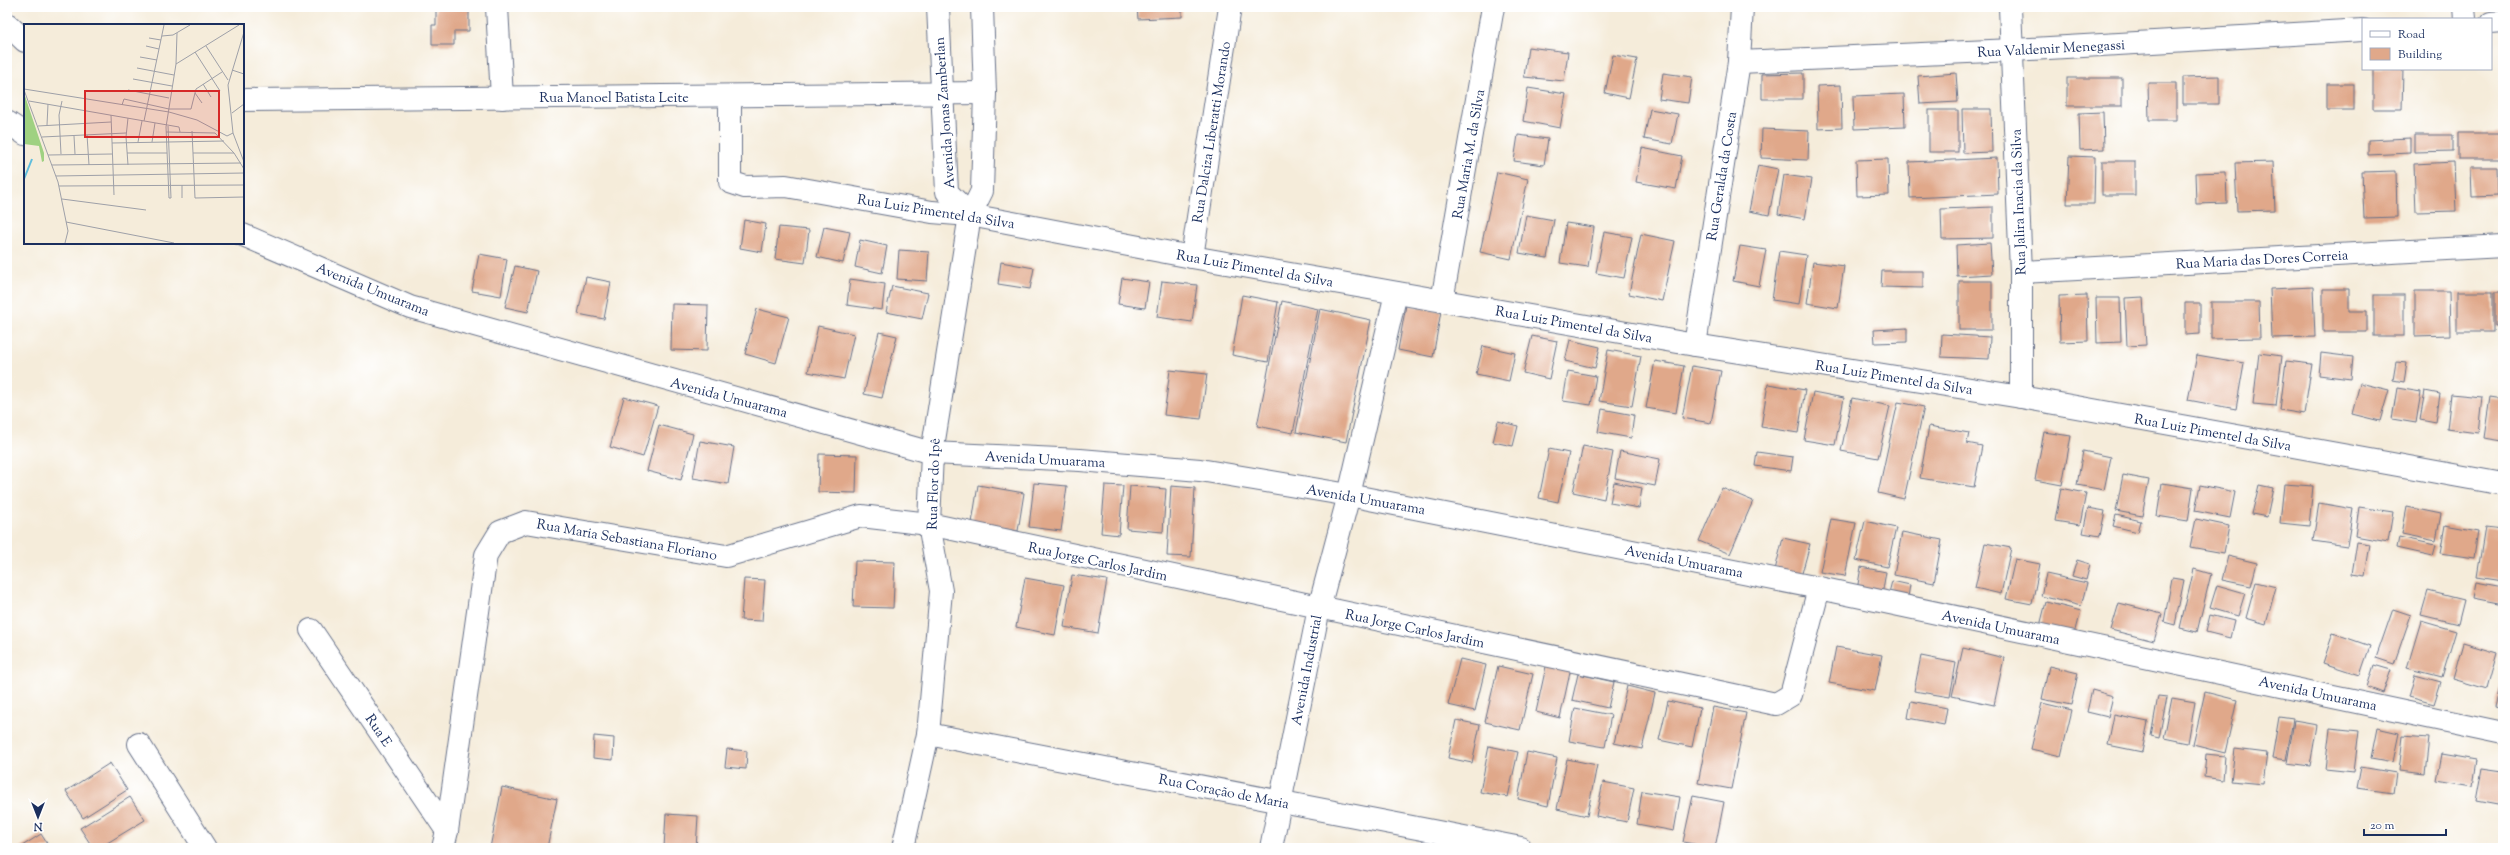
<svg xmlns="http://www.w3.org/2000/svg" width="2510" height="855" viewBox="0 0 2510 855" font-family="'Sorts Mill Goudy',serif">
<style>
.building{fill:#e0a88a}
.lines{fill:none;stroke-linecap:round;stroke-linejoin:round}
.minor-casing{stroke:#677189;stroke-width:24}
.tertiary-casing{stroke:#677189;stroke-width:24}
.minor{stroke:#fff;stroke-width:22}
.tertiary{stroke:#fff;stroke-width:22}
.labels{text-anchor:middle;stroke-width:4;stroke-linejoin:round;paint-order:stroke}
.street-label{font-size:14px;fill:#1b2f5e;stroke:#fff}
.inset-river{fill:none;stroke:#5fbddd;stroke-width:2}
.inset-road{fill:none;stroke:#9ea0a8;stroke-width:1}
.view{fill:#d62828;fill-opacity:0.15;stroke:#d62828;stroke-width:2}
.inset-edge{fill:none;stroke:#1b2f5e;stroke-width:2}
</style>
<rect width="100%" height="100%" fill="#fff"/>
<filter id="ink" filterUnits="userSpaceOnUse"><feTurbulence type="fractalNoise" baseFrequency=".025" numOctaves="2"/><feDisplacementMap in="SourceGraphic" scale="8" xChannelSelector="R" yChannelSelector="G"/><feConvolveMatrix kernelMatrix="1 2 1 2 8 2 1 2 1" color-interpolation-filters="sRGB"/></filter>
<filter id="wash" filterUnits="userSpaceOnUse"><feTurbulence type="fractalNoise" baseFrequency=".012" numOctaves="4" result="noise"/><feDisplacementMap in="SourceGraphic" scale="16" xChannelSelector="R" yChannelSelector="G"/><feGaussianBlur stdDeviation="0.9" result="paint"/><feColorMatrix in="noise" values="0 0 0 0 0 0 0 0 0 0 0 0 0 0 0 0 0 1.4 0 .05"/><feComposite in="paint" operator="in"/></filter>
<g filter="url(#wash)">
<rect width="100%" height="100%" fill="#f5ecda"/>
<g id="blocks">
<g class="building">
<polygon points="436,7 469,7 469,31 454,31 454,45 432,45 432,25 436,25"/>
<polygon points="1137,7 1182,7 1182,17 1138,19"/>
<polygon points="1791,7 1808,7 1808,8 1791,9"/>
<polygon points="1528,47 1568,52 1564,81 1524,77"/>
<polygon points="1613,55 1637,59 1629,98 1605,93"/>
<polygon points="2373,69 2403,69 2402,109 2373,109"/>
<polygon points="1663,73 1692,77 1688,103 1659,99"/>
<polygon points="1803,73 1803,99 1762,99 1762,74"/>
<polygon points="1956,73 1958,102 1920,104 1918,76"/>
<polygon points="2219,76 2219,104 2183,104 2183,77"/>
<rect x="2067" y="78" width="55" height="28"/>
<polygon points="2148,83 2176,83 2176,120 2149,120"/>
<rect x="2327" y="84" width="27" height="26"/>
<polygon points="1841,85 1842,128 1818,129 1817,86"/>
<polygon points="1528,88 1566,94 1560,128 1523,121"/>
<polygon points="1904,94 1905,127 1854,129 1853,96"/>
<polygon points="1650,109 1678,114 1672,144 1644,139"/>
<polygon points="1962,109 1991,109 1992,152 1963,153"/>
<rect x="1929" y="110" width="29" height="42"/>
<polygon points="2103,112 2104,149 2080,150 2079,113"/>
<polygon points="1762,129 1809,131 1808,160 1761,158"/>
<polygon points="2458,133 2501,133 2502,159 2458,159"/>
<polygon points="1518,135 1548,139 1544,165 1514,161"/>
<polygon points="2414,135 2453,135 2453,151 2414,152"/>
<polygon points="2410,138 2410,153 2368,155 2368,140"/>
<polygon points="1642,148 1682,156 1676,189 1636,182"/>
<polygon points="2069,156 2095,157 2094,204 2067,204"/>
<polygon points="1997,158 1998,194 1910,198 1909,162"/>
<polygon points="1888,159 1889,195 1857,196 1856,160"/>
<rect x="2102" y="161" width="33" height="34"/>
<polygon points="2273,162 2275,210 2237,211 2235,163"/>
<polygon points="2454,162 2456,211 2416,212 2414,164"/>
<polygon points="1758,165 1778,169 1769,215 1749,211"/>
<polygon points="2471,167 2497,167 2498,196 2472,197"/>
<polygon points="2396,171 2397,217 2364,218 2362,172"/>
<polygon points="1497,172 1528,179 1511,259 1480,252"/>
<polygon points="2226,172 2227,203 2196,204 2195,173"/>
<polygon points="1784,175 1812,179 1805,219 1778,214"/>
<polygon points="1993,207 1993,238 1942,239 1941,209"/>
<polygon points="1526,215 1554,220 1547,258 1519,253"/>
<polygon points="744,220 766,224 762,252 740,248"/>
<polygon points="1566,223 1594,227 1588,267 1560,263"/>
<polygon points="779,227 809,230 805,263 775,259"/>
<polygon points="824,227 850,232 843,263 817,257"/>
<polygon points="1604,232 1632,237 1624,278 1596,273"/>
<polygon points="1641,234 1675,241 1662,301 1629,294"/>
<polygon points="860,240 887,246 882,273 855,267"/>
<polygon points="1990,243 1992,274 1957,276 1956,245"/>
<polygon points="1740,246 1766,250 1759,286 1733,281"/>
<polygon points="899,250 929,252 927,281 897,279"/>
<polygon points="1779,251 1806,255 1799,304 1772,300"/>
<polygon points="479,254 507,259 501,296 472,291"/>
<polygon points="1001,262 1034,268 1030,289 998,284"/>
<polygon points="1813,262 1844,266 1838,308 1807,303"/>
<polygon points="515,266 537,271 528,312 505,307"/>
<polygon points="1882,271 1923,271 1923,288 1881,287"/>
<polygon points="586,277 611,282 604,319 578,314"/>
<polygon points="1122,278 1149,282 1145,308 1118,304"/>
<polygon points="850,279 885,284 882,310 847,305"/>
<polygon points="1162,281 1197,285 1192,322 1157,317"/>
<rect x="1959" y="281" width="33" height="49"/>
<polygon points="892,286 928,293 922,319 886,312"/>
<polygon points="2313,287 2315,337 2272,338 2270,289"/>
<polygon points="2323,289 2349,289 2349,311 2367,311 2367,332 2323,332"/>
<polygon points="2415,291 2449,291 2450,335 2415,336"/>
<rect x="2457" y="292" width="36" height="40"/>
<polygon points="2495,292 2503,292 2503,325 2495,326"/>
<polygon points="1242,295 1278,302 1268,362 1232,355"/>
<polygon points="2087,295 2088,341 2060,342 2059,296"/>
<rect x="2374" y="295" width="30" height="41"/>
<polygon points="2143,297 2146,345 2127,346 2125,298"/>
<polygon points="2096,298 2120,298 2121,342 2097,343"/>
<polygon points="1282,301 1318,309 1293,433 1257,426"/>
<polygon points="2211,302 2259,302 2260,338 2211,339"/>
<polygon points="2185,303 2200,303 2200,334 2185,335"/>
<polygon points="672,304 708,305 707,351 671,350"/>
<polygon points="1406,305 1441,311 1433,357 1398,350"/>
<polygon points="757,309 789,317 776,363 745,354"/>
<polygon points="1320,309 1371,320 1346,442 1296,432"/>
<polygon points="818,326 854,334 844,379 808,372"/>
<polygon points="1907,328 1907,342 1875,343 1874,330"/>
<polygon points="879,332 897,336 882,398 864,394"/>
<polygon points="1942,334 1990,337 1989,359 1941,357"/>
<polygon points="1532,336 1557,341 1549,379 1523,373"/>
<polygon points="1570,340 1600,347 1595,368 1565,361"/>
<polygon points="1483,346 1515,353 1509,381 1476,374"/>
<polygon points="1608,350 1641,356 1632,406 1599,401"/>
<polygon points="2259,353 2282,356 2276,406 2253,404"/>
<polygon points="2321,353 2353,357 2351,379 2319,375"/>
<polygon points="2197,355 2244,363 2236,409 2188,400"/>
<polygon points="1655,361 1684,366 1676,413 1646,408"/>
<polygon points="2286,361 2312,364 2304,414 2280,410"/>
<polygon points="2396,362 2407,363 2404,382 2393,380"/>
<polygon points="1692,366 1721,371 1711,423 1682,418"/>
<polygon points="1170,370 1207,374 1201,419 1164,415"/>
<polygon points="1568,371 1596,376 1591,405 1563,401"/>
<polygon points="2360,383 2389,390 2380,421 2352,414"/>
<polygon points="1768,384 1805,390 1798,433 1761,427"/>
<polygon points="2397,388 2421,392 2416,423 2392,419"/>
<polygon points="2425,391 2440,394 2436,422 2420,419"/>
<polygon points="1813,392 1844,398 1835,445 1804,440"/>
<polygon points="2451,394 2482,397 2478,433 2447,429"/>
<polygon points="624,397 658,406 643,457 610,447"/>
<polygon points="2490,397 2503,399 2503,441 2484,438"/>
<polygon points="1852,398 1890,406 1878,458 1841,451"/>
<polygon points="1898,402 1924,407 1904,499 1878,493"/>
<polygon points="1602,409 1634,415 1631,438 1598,432"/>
<polygon points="1498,421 1518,426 1513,446 1493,442"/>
<polygon points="659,425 693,434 681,480 647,471"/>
<polygon points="1929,426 1969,433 1967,443 1982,446 1974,487 1920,478"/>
<polygon points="2044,432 2071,436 2062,485 2035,480"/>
<polygon points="700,441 734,447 728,484 693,478"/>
<polygon points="1583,446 1613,452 1604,499 1573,492"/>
<polygon points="1549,449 1569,453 1558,502 1539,498"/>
<polygon points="1620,451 1660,459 1655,486 1615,478"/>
<polygon points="2083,451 2111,457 2104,490 2077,485"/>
<polygon points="1757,452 1793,457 1791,471 1755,466"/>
<polygon points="819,454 857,455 856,493 818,492"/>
<polygon points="2123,475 2149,480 2142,516 2116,511"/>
<polygon points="1614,482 1642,488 1639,508 1610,503"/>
<polygon points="1034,483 1067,486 1061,531 1029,527"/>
<polygon points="2162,483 2193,488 2188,521 2157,516"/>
<polygon points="2284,484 2313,486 2309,526 2280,523"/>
<polygon points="978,485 1024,493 1018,531 972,523"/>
<polygon points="1105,485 1123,486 1119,535 1101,533"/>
<polygon points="2200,485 2235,492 2230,518 2195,511"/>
<polygon points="2259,485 2273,488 2267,517 2252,514"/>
<polygon points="1130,486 1166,489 1163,532 1127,529"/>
<polygon points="1171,486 1195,488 1191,557 1167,556"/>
<polygon points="1722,488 1753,501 1730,554 1699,541"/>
<polygon points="2061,488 2086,493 2080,525 2055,521"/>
<polygon points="2319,503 2353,509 2347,546 2313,541"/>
<polygon points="2359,507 2393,512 2388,542 2355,536"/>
<polygon points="2407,507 2441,514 2436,541 2402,534"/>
<polygon points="2088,508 2105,511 2100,536 2083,533"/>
<polygon points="2116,515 2141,521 2138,532 2113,526"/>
<polygon points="1831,519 1856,523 1845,576 1820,572"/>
<polygon points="2196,519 2229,526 2224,553 2190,547"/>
<polygon points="1865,521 1896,528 1887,567 1856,560"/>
<polygon points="2445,525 2478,531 2474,558 2440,553"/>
<polygon points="2485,527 2503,529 2503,581 2477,577"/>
<polygon points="1902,532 1942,540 1934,583 1894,575"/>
<polygon points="2399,537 2436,545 2433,556 2397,548"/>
<polygon points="1783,538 1810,544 1801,577 1775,570"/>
<polygon points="2357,542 2370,544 2365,576 2352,574"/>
<polygon points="1985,543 2011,548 2001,594 1975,588"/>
<polygon points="2228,556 2257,563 2251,586 2222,580"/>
<polygon points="2015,559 2040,564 2032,604 2006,599"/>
<polygon points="2077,560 2090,564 2086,580 2072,576"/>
<polygon points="855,561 895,562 893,608 853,607"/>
<polygon points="1861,567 1886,572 1882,595 1857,590"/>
<polygon points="2194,569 2211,574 2197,632 2180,628"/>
<polygon points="2046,574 2087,583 2081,606 2041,596"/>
<polygon points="1072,575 1107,580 1098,633 1064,627"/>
<polygon points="1025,578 1064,585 1055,635 1016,627"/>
<polygon points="2172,578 2184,580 2175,625 2164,622"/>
<polygon points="744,579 765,580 762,621 741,620"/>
<polygon points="1892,581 1910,585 1908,597 1889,593"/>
<polygon points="2256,582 2276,587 2266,624 2246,618"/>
<polygon points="2476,582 2503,587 2503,604 2473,598"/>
<polygon points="2217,585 2245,593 2238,616 2210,608"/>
<polygon points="2428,591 2464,600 2458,624 2421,615"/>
<polygon points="2046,602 2081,611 2075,634 2040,626"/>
<polygon points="2119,603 2162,614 2154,641 2111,630"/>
<polygon points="2393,609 2411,615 2394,664 2376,658"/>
<polygon points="2210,615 2234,621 2230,638 2206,632"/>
<polygon points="2421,621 2456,631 2442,677 2407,668"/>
<polygon points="2333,633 2370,646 2360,675 2323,663"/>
<polygon points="2463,643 2497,653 2487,689 2453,679"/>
<polygon points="1836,647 1882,655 1875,691 1829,683"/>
<polygon points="1963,648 2004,658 1994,705 1952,696"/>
<polygon points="1921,656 1956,663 1950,697 1914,691"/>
<polygon points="1460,659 1486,665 1475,711 1448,705"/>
<polygon points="1547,662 1571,668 1560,718 1536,712"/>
<polygon points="2374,665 2391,670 2383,693 2367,687"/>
<polygon points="1498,666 1533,674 1520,730 1485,722"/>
<polygon points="2049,666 2078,673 2071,705 2042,699"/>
<polygon points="1578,674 1614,682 1608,708 1572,700"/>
<polygon points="2415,675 2441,682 2434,704 2409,697"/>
<polygon points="2503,675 2503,709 2495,707"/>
<polygon points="1627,686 1655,693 1642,749 1614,743"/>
<polygon points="2092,690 2113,696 2108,717 2087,712"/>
<polygon points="2205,692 2237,700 2225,753 2193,745"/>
<polygon points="2158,696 2167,697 2159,738 2151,736"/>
<polygon points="2172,698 2195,702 2188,743 2164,738"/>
<polygon points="1668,701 1700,708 1692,747 1659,740"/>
<polygon points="1911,701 1947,708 1944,725 1908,718"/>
<polygon points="2042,703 2072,710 2061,756 2031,749"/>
<polygon points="1713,707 1746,713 1731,789 1698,783"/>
<polygon points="1575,708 1611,715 1605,747 1569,741"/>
<polygon points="2114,715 2148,722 2142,752 2108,745"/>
<polygon points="2279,717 2293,719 2286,760 2272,758"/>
<polygon points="1456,720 1480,725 1472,763 1448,758"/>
<polygon points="2294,721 2317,725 2310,766 2287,763"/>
<polygon points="2330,728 2359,731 2354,772 2325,769"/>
<polygon points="2377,728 2399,733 2393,762 2371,758"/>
<polygon points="594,736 614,738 613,760 593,758"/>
<polygon points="2403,736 2429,738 2425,774 2399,771"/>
<polygon points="1489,746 1518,752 1508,797 1480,792"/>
<polygon points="727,749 747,751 746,769 725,767"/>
<polygon points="2235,749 2267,753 2263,784 2231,781"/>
<polygon points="1527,752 1557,758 1548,806 1518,799"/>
<polygon points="2206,754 2225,756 2223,780 2204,777"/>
<polygon points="2442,754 2477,760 2473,786 2437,780"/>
<polygon points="1567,759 1597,765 1587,816 1557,809"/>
<polygon points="110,763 127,790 83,818 66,791"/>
<polygon points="2361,767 2396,773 2393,793 2357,788"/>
<polygon points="2482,768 2503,771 2503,806 2476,801"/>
<polygon points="1603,782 1634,788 1627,822 1596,816"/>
<polygon points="502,787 557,799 547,848 490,848"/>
<polygon points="1642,791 1680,797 1674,831 1637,824"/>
<polygon points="1693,796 1724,802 1715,848 1683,842"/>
<polygon points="130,797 145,820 99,848 93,848 80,828"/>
<polygon points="666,814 698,816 696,848 664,848"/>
<polygon points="41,834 50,848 19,848"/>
</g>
</g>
</g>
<g filter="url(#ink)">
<use href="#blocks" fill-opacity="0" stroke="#677189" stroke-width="1"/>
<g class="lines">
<g class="minor-casing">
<g id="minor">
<polyline points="497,7 502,98"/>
<polyline points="938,7 947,192 970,215"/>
<polyline points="2010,7 2021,272 2021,397"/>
<polyline points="2464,7 2465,19"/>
<polyline points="2491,23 2503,22"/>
<polyline points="7,24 25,41"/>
<polyline points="1739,62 2013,50 2363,30"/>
<polyline points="730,96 730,182 745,187 786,186 932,212 970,215 1192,257 1695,345 2021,397 2503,484"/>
<polyline points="243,100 985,93"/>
<polyline points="1192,257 1230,7"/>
<polyline points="2021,272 2503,246"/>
<polyline points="1442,301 1493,7"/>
<polyline points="1695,345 1739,62 1742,7"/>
<polyline points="1349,495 1396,293"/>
<polyline points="311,630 447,831"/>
<polyline points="928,734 1521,848"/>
<polyline points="139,744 205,848"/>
<polyline points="443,848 447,831 486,555 500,532 526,522 726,556 861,516 929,524 1776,704 1791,695 1819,588"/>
<polyline points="903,848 928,734 941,591 929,524 932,453 970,215 982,191 985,93 982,7"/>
</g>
</g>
<g class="tertiary-casing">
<g id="tertiary">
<polyline points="7,122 25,134"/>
<polyline points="243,235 410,307 932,453 1080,460 1200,470 1349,495 1819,588 2503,733"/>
<polyline points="1271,848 1319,608 1349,495"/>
</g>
</g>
<use href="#minor" class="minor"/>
<use href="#tertiary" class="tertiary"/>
</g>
</g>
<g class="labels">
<g class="street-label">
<text transform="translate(2051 48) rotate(-3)" y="5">Rua Valdemir Menegassi</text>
<text x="614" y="102">Rua Manoel Batista Leite</text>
<text transform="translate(944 113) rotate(-94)" y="5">Avenida Jonas Zamberlan</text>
<text transform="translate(1211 132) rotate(-81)" y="5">Rua Dalciza Liberatti Morando</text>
<text transform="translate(1468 154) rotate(-80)" y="5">Rua Maria M. da Silva</text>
<text transform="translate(1721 176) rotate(-81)" y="5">Rua Geralda da Costa</text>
<text transform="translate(2018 202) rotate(-92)" y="5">Rua Jalira Inacia da Silva</text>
<text transform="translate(936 211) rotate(9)" y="5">Rua Luiz Pimentel da Silva</text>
<text transform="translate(2262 259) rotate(-3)" y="5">Rua Maria das Dores Correia</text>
<text transform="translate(1255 268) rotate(10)" y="5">Rua Luiz Pimentel da Silva</text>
<text transform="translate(373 289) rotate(22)" y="5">Avenida Umuarama</text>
<text transform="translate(1574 324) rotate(10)" y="5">Rua Luiz Pimentel da Silva</text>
<text transform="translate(1894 377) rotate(9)" y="5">Rua Luiz Pimentel da Silva</text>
<text transform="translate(729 397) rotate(15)" y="5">Avenida Umuarama</text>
<text transform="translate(2213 432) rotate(10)" y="5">Rua Luiz Pimentel da Silva</text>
<text transform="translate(1045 459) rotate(3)" y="5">Avenida Umuarama</text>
<text transform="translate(933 484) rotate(-88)" y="5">Rua Flor do Ipê</text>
<text transform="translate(1366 499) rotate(10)" y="5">Avenida Umuarama</text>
<text transform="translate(627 539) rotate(10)" y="5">Rua Maria Sebastiana Floriano</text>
<text transform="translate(1098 561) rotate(12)" y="5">Rua Jorge Carlos Jardim</text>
<text transform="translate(1684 561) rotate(11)" y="5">Avenida Umuarama</text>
<text transform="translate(2001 627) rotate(12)" y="5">Avenida Umuarama</text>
<text transform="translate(1415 628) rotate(12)" y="5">Rua Jorge Carlos Jardim</text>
<text transform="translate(1306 670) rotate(-79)" y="5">Avenida Industrial</text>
<text transform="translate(2318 693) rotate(12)" y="5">Avenida Umuarama</text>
<text transform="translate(379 730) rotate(56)" y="5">Rua E</text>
<text transform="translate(1224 791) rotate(11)" y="5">Rua Coração de Maria</text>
</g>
</g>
<g transform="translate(24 24)">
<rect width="220" height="220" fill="#f5ecda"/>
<path d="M 0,69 L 20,129 L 20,137 L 18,138 L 15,122 L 0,120 Z" fill="#9fd181"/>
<path class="inset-river" d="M 0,155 L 8,135"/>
<path class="inset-road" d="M 220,8 L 204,61 L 209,109 L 220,138M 138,12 L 149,11 L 166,1M 125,14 L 137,16M 122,22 L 135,25M 182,22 L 204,56M 171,28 L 196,67M 116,33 L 133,36M 152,40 L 215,1M 113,44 L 150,51M 208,46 L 220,50M 109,55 L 148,62M 220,56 L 220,75M 179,60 L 187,73M 0,65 L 145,88 L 173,96 L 203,112 L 209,109M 0,66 L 34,158 L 44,207 L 41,219M 104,66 L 145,74M 171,69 L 178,79M 5,77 L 155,103 L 156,108M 98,81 L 100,75 L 145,85 L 167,85 L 172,65 L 198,48M 208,89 L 220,80M 87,91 L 90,171M 120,97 L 140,1M 23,101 L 24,80M 14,102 L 87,98M 144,102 L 147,174 L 145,174M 168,107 L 171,174 L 220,173M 142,108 L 191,109 L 210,129 L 220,145M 63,111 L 65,141M 50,112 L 51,130M 18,113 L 102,109M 114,118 L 118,97M 128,118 L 131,99M 88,119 L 200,117M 103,129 L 143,129M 169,129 L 210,129M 37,130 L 35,91 L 38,77M 24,131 L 88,130M 28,141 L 217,139M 104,141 L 102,113 L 104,94M 32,152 L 220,149M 158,161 L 158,174M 35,162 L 220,161M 145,174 L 142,103 L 152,40 L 153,9M 38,175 L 122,186M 42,198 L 150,219"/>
<path class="view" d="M 61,67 L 195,67 L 195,113 L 61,113 Z"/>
<rect width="220" height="220" class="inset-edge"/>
</g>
<rect width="2510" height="855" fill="none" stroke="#fff" stroke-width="24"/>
<rect x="2362" y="18" width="130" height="52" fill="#ffffff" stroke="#a4acbf"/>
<rect x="2370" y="31" width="20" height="6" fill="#ffffff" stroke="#a4acbf"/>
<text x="2398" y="38" font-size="12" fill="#1b2f5e">Road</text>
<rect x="2370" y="48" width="20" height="12" fill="#e0a88a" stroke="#a4acbf"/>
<text x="2398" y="58" font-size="12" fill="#1b2f5e">Building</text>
<g transform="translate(38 817) rotate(180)" stroke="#ffffff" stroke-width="3" paint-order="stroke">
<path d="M0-3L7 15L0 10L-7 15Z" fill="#1b2f5e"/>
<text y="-6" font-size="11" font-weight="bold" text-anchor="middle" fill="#1b2f5e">N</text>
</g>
<path d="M2364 829v6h82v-6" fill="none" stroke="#1b2f5e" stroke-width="2"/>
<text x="2370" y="829" font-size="12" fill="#1b2f5e" stroke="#ffffff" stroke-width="3" paint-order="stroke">20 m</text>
</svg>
